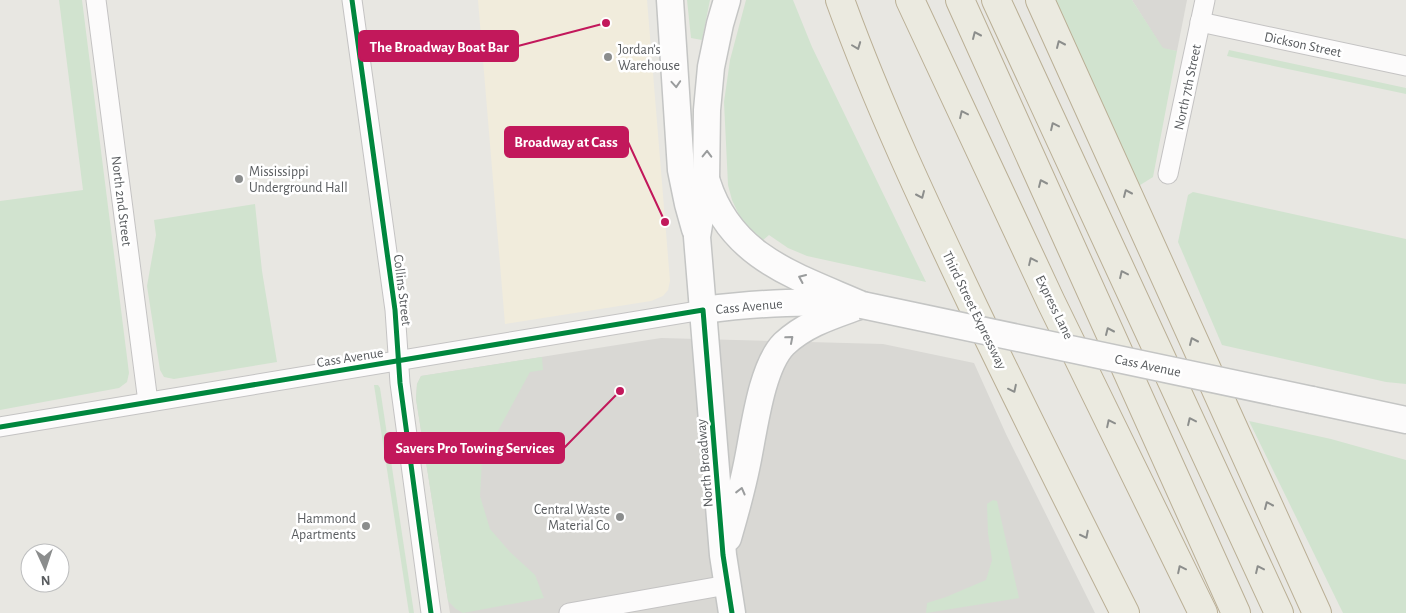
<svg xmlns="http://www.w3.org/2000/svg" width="1406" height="613" viewBox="0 0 1406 613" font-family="'Alegreya Sans',sans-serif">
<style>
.commercial{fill:#f1ecdc}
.industrial{fill:#d9d8d4}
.green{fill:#d1e3cf}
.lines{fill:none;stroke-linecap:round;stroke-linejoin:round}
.street-casing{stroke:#c4c3c3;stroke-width:21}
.secondary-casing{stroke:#c4c5c4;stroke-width:29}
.highway-casing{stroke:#baaf95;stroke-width:30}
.street{stroke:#fcfbfb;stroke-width:19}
.secondary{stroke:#fcfbfb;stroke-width:26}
.highway{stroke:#ebeae0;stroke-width:28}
.secondary-bridge-casing{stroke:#c4c5c4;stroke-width:29;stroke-linecap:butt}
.secondary-bridge{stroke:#fcfbfb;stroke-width:26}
.cycleway-casing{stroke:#fff;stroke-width:8}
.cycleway{stroke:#00873e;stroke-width:5}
.oneway{stroke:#8c8e8c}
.oneway2{stroke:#9a9c9d}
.poi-dot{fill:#8b8d8d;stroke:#fff;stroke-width:2}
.labels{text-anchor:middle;stroke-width:5;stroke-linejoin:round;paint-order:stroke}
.street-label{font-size:14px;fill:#595c5f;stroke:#fff}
.poi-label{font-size:14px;fill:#595c5f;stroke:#fff;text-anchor:start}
.leader{fill:none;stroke:#c2185b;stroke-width:2}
.callout-dot{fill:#c2185b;stroke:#fff;stroke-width:2}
.callout{fill:#c2185b;stroke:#c2185b;stroke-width:2}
.callout-label{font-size:15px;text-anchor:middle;font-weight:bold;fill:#fff}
</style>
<rect width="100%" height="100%" fill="#e8e7e2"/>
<polygon class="commercial" points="478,0 647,0 670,281 668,290 663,296 651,301 505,324"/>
<g class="industrial">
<polygon points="1132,0 1187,0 1177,51 1163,49"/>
<polygon points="661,338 883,344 974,363 1006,434 1095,613 450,613 416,399 417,384 421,376"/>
</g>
<g class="green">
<polygon points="59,0 82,0 129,373 127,382 119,388 0,410 0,201 83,190"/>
<polygon points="687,0 710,0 702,40 691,38"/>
<polygon points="746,0 793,0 812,47 926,282 807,256 788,248 769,235 762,241 751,231 739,215 732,200 728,185 724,102 730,60"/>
<polygon points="1054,0 1132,0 1163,48 1177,51 1153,177 1137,187"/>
<polygon points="1229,50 1406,88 1406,94 1227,56"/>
<polygon points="1193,192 1406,239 1406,384 1386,382 1222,345 1178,242 1188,195"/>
<polygon points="255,204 262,271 277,362 174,379 164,377 160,370 147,286 156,235 154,220"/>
<polygon points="542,357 543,370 530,372 482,460 480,496 490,529 510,552 535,575 544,598 463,613 456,609 448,601 416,399 417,384 421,376"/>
<polygon points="374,385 378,385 380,388 414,613 409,613"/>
<polygon points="1249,421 1331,439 1406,460 1406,613 1343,613"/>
<polygon points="993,500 997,501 1019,598 926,613 927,603 946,597 986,580 992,560 988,533 987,504"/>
</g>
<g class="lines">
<g class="street-casing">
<g id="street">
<polyline points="96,0 148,402"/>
<polyline points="352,0 395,310 400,383 431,613"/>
<polyline points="1200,22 1406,66"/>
<polyline points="1168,174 1205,0"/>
<polyline points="0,427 703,310"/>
<polyline points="569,613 727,585"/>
</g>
</g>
<g class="secondary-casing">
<g id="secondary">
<polyline points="670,0 681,170 688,204 695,229"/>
<polyline points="727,0 720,24 711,67 707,110 706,181 697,237 723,555 732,613"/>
<path d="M 707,182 C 731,258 796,276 862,305"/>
<path d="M 703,310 C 751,304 799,300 847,304"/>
<polyline points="1312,400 1406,420"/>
<path d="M 728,538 C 735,514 742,489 747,464 C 754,431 761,367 784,344 C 806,323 835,315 862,305"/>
</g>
</g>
<g class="highway-casing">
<g id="highway">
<path d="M 840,0 C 878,105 926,207 974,308 C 1023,410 1074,512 1125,613"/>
<polyline points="910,0 1051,302 1203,613"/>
<polyline points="960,0 1236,613"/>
<polyline points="996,0 1279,613"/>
<polyline points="1040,0 1317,613"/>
</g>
</g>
<use href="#street" class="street"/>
<use href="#secondary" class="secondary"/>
<use href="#highway" class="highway"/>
<g class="secondary-bridge-casing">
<polyline id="secondary-bridge" points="862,305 1312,400"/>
</g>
<use href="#secondary-bridge" class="secondary-bridge"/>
<g class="cycleway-casing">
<g id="cycleway">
<polyline points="352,0 395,310 400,383 431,613"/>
<polyline points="0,427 703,310 723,555 732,613"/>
</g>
</g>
<use href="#cycleway" class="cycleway"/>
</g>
<defs><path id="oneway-chevron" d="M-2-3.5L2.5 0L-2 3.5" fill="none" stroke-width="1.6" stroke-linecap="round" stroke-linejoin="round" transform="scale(1.25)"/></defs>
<g class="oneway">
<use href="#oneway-chevron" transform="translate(976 35) rotate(-114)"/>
<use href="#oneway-chevron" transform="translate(1060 44) rotate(-114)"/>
<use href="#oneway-chevron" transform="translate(857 46) rotate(69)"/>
<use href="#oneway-chevron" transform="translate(963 114) rotate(-115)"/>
<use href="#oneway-chevron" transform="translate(1054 126) rotate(-115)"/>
<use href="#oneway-chevron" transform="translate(1042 183) rotate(-114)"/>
<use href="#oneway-chevron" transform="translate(1127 193) rotate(-114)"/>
<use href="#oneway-chevron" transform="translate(921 195) rotate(66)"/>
<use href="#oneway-chevron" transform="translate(1032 261) rotate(-115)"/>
<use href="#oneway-chevron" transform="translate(1123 274) rotate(-115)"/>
<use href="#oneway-chevron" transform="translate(1109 331) rotate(-114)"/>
<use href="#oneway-chevron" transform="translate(1193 341) rotate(-114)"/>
<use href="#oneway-chevron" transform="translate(1013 389) rotate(64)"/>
<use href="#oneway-chevron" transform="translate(1191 421) rotate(-115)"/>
<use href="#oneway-chevron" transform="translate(1110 423) rotate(-116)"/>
<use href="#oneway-chevron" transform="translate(1268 505) rotate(-114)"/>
<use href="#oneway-chevron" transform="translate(1085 535) rotate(63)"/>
<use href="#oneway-chevron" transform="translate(1181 569) rotate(-116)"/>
<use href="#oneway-chevron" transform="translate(1259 569) rotate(-115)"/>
</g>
<g class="oneway2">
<use href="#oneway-chevron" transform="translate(676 84) rotate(86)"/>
<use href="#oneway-chevron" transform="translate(707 154) rotate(-89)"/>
<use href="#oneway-chevron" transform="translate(802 278) rotate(-156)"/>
<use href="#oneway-chevron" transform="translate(790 339) rotate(-41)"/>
<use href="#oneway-chevron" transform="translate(741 491) rotate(-76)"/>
</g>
<g class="poi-dot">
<circle cx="608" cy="57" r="5"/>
<circle cx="239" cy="179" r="5"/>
<circle cx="620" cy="517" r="5"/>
<circle cx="366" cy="526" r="5"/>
</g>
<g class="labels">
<g class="street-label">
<text transform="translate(1303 44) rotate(12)" y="5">Dickson Street</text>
<text transform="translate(1187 87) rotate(-78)" y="5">North 7th Street</text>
<text transform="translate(122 201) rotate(83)" y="5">North 2nd Street</text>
<text transform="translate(403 290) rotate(83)" y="5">Collins Street</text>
<text transform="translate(749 306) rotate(-5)" y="5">Cass Avenue</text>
<text transform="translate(1055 307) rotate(64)" y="5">Express Lane</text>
<text transform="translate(975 310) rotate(64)" y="5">Third Street Expressway</text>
<text transform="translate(350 357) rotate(-9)" y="5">Cass Avenue</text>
<text transform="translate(1148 365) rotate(12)" y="5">Cass Avenue</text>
<text transform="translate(704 463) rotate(-95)" y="5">North Broadway</text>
</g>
<g class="poi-label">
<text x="618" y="54">Jordan’s<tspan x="618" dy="16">Warehouse</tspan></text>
<text x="249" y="176">Mississippi<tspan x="249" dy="16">Underground Hall</tspan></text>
<text x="610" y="514" text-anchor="end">Central Waste<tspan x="610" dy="16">Material Co</tspan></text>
<text x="356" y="523" text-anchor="end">Hammond<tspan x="356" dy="16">Apartments</tspan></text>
</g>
</g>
<path class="leader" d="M606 23L518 46M665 222L628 142M620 391L564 448"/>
<g class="callout-dot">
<circle cx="606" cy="23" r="5"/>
<circle cx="665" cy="222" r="5"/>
<circle cx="620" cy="391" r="5"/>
</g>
<g class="callout">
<rect x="359" y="31" width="159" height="30" rx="5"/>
<rect x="505" y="127" width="123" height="30" rx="5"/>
<rect x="385" y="433" width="179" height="30" rx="5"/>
</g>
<g class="callout-label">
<text x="439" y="52">The Broadway Boat Bar</text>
<text x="566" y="147">Broadway at Cass</text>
<text x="475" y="453">Savers Pro Towing Services</text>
</g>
<g transform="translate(45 568) rotate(177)"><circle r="24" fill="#ffffff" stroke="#bdbebf"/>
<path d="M0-4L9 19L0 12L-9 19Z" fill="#8b8d8d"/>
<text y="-8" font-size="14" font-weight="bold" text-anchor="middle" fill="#595c5f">N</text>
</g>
</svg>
